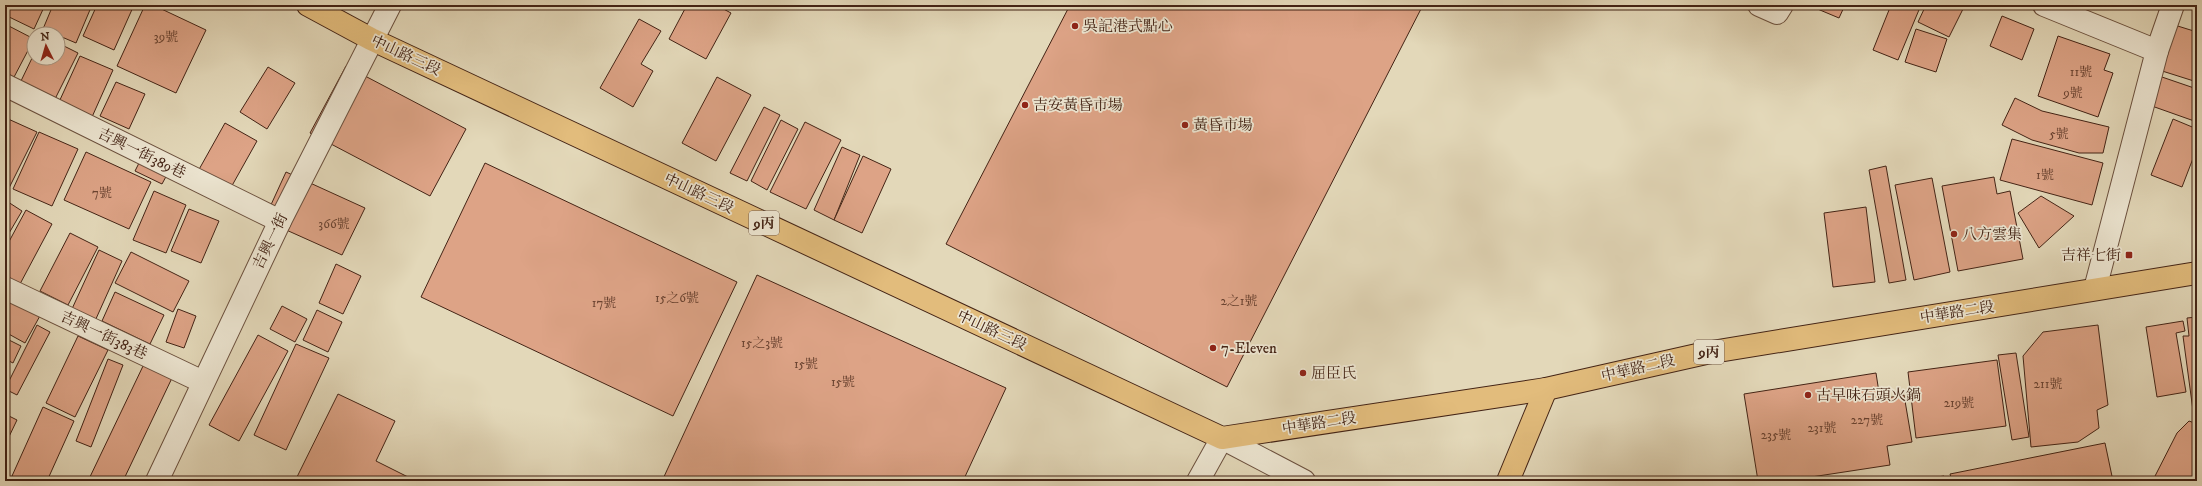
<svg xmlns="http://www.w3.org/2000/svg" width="2202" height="486" viewBox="0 0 2202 486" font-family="'IM FELL DW Pica','Noto Serif TC',serif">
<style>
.building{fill:#dda386;stroke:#432315}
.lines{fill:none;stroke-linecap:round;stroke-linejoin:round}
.minor-casing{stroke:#6b503e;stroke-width:24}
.major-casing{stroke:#432315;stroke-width:24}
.minor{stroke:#ede6d2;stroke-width:22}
.major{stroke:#e2bc7c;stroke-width:22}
.poi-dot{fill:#8f2418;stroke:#ede6d2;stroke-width:1.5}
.labels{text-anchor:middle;stroke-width:3.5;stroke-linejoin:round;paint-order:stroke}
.number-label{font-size:13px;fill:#6a4331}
.shield{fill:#ede6d2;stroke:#765e4e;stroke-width:1}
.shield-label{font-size:14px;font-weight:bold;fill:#432315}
.poi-label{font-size:15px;fill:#432315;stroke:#ede6d2;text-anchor:start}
.street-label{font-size:15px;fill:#432315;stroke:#ede6d2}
</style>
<rect width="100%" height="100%" fill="#e3d8b9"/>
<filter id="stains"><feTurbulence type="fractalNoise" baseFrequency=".005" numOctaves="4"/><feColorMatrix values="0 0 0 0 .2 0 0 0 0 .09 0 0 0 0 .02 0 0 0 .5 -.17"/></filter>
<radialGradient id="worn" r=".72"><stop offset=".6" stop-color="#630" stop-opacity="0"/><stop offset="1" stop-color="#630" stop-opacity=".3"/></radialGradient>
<g class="building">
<polygon points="5,5 45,5 34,29 5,15"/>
<polygon points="53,5 92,5 76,43 43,29"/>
<polygon points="97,5 134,5 114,50 83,36"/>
<polygon points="145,5 153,5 206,30 176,93 117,66"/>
<polygon points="687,5 716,5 731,13 706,59 669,39"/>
<polygon points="1070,5 1423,5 1227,387 946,244"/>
<polygon points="1808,5 1856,5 1854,9 1845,5 1839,18"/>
<polygon points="1891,5 1921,5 1898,60 1873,50"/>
<polygon points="1926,5 1965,5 1949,37 1918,22"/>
<polygon points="2002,16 2034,29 2022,60 1990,46"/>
<polygon points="639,19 661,31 641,64 653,71 633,107 600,88"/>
<polygon points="2168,23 2197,32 2197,82 2159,70"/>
<polygon points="5,24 34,39 13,79 5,75"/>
<polygon points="1916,29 1947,39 1936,72 1905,62"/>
<polygon points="2058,36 2110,54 2104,70 2113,73 2098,117 2038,96"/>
<polygon points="58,43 78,53 55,99 20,83 34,54 34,58 58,58"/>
<polygon points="80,56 113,70 92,117 59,102"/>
<polygon points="346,66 466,129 430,196 310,133"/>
<polygon points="268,67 295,83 267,129 240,112"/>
<polygon points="2159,76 2197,89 2197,122 2149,105"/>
<polygon points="717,77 751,95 716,161 682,143"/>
<polygon points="116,82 145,94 129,129 100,116"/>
<polygon points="2015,98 2042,111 2109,127 2103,153 2079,153 2032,140 2002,125"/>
<polygon points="764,107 780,115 747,181 730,173"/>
<polygon points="6,118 37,132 8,190 5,189"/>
<polygon points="2173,119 2197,129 2197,148 2182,187 2151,175"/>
<polygon points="781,120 798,129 767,190 751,181"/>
<polygon points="805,122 841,140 806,209 770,192"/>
<polygon points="225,123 257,141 229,191 197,173"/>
<polygon points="39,132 78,149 52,206 13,189"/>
<polygon points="2012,139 2103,163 2092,205 2000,180"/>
<polygon points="842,147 860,155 834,220 814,210"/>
<polygon points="86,152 151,182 129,229 64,200"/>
<polygon points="863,156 891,169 862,233 834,220"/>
<polygon points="142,157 169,171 162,184 135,171"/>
<polygon points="485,163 737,282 673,416 421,297"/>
<polygon points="1886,166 1906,280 1889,283 1869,170"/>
<polygon points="286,172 365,208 342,255 264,220"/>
<polygon points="1994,177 1997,194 2010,191 2023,259 1958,271 1942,186"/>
<polygon points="1932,178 1950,272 1914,280 1895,185"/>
<polygon points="154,191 186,205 166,253 133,240"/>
<polygon points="2041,196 2074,216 2039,248 2018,213"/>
<polygon points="5,200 22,211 5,240"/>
<polygon points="1866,207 1875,282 1833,287 1824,213"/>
<polygon points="189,209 219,221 201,263 171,251"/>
<polygon points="26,210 52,224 20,284 5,276 5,249"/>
<polygon points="70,233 98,247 68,305 40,291"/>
<polygon points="99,250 122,261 95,321 71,311"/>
<polygon points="131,252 189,281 173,312 115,283"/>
<polygon points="336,264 361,276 343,314 319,303"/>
<polygon points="757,275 1006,388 963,481 662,481"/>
<polygon points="115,292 164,315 150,344 102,321"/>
<polygon points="5,294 41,314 25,343 5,332"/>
<polygon points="282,306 307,319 295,342 270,329"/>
<polygon points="178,309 196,316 184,348 166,342"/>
<polygon points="317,310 342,322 328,352 303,340"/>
<polygon points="2197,317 2197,420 2194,418 2183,336 2189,336 2187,318"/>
<polygon points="2183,321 2185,331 2176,333 2186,392 2157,397 2146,327"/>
<polygon points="37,325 50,332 17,395 5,389"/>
<polygon points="2098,325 2108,405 2097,410 2099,428 2078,442 2031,447 2023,356 2043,332"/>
<polygon points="258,335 288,351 239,441 209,425"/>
<polygon points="78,336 108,350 75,417 46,403"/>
<polygon points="5,338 21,346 13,363 5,359"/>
<polygon points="296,344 329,358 286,450 254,435"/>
<polygon points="2016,353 2029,437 2012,440 1998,355"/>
<polygon points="108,359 123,365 91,447 76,441"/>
<polygon points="1997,360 2006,426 1916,438 1908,372"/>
<polygon points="144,364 172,378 123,481 88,481"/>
<polygon points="1876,373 1880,399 1904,395 1912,442 1887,446 1890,465 1785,481 1758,481 1744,394"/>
<polygon points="338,394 395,421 376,461 416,481 295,481"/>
<polygon points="43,407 74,421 47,481 24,481 12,476"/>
<polygon points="5,414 17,420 5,445"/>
<polygon points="2189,421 2197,424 2197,481 2153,480 2177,433"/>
<polygon points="2105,443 2113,481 1952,481 1950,474"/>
<polygon points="1944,476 1945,481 1910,481"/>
</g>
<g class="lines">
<g class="minor-casing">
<g id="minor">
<polyline points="1759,5 1777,13 1782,5"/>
<polyline points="2044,5 2157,51"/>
<polyline points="5,85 280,221"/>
<polyline points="5,288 203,382"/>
<polyline points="2095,289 2157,51 2173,5"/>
<polyline points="157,481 280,221 390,5"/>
<polyline points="1198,481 1222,438 1304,481"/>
</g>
</g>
<g class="major-casing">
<g id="major">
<polyline points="308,5 371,39 1222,438 1546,389 1706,353 2197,273"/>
<polyline points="1508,481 1546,389"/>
</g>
</g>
<use href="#minor" class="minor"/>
<use href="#major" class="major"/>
</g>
<g class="poi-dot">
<circle cx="1075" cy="26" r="4"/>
<circle cx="1025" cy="105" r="4"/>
<circle cx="1185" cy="125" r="4"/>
<circle cx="1954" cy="234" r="4"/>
<rect x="2125" y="251" width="8" height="8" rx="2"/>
<circle cx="1213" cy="348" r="4"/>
<circle cx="1303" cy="373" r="4"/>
<circle cx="1808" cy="395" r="4"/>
</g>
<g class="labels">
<g class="number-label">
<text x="166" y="41">39號</text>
<text x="2081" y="76">11號</text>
<text x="2073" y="97">9號</text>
<text x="2059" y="138">5號</text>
<text x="2045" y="179">1號</text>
<text x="102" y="197">7號</text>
<text x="334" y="228">366號</text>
<text x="677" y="302">15之6號</text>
<text x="1239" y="305">2之1號</text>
<text x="604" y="307">17號</text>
<text x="762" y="347">15之3號</text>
<text x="806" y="368">15號</text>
<text x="843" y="386">15號</text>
<text x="2048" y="388">211號</text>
<text x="1959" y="407">219號</text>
<text x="1867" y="424">227號</text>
<text x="1822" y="432">231號</text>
<text x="1776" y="439">235號</text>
</g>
<g class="shield">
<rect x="749" y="211" width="30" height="24" rx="3"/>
<rect x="1694" y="340" width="30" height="24" rx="3"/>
</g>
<g class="shield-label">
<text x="764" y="228">9丙</text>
<text x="1709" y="357">9丙</text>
</g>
<g class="poi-label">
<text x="1083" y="31">吳記港式點心</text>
<text x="1033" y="110">吉安黃昏市場</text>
<text x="1193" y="130">黃昏市場</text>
<text x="1962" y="239">八方雲集</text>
<text x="2121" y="260" text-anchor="end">吉祥七街</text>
<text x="1221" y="353">7-Eleven</text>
<text x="1311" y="378">屈臣氏</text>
<text x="1816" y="400">古早味石頭火鍋</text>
</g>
<g class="street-label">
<text transform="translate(406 55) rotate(25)" y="5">中山路三段</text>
<text transform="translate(142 153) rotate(26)" y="5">吉興一街389巷</text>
<text transform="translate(699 193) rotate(25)" y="5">中山路三段</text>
<text transform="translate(270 241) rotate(-64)" y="5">吉興一街</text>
<text transform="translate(1957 312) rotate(-9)" y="5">中華路二段</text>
<text transform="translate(992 330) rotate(25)" y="5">中山路三段</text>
<text transform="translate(104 335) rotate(25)" y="5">吉興一街383巷</text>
<text transform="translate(1638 368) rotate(-13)" y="5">中華路二段</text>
<text transform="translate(1319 423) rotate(-9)" y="5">中華路二段</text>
</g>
</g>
<rect width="2202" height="486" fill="none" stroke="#e3d8b9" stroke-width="20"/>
<rect x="6" y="6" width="2190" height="474" fill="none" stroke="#432315" stroke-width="2"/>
<rect x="10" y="10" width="2182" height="466" fill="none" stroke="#432315"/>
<g transform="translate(46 46) rotate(355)"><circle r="19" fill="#ede6d2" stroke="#a99886"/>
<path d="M0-3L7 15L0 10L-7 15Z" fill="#8f2418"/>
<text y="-6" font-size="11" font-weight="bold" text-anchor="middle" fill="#432315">N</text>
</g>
<rect width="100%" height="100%" filter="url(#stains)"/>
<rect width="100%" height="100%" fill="url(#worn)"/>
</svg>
